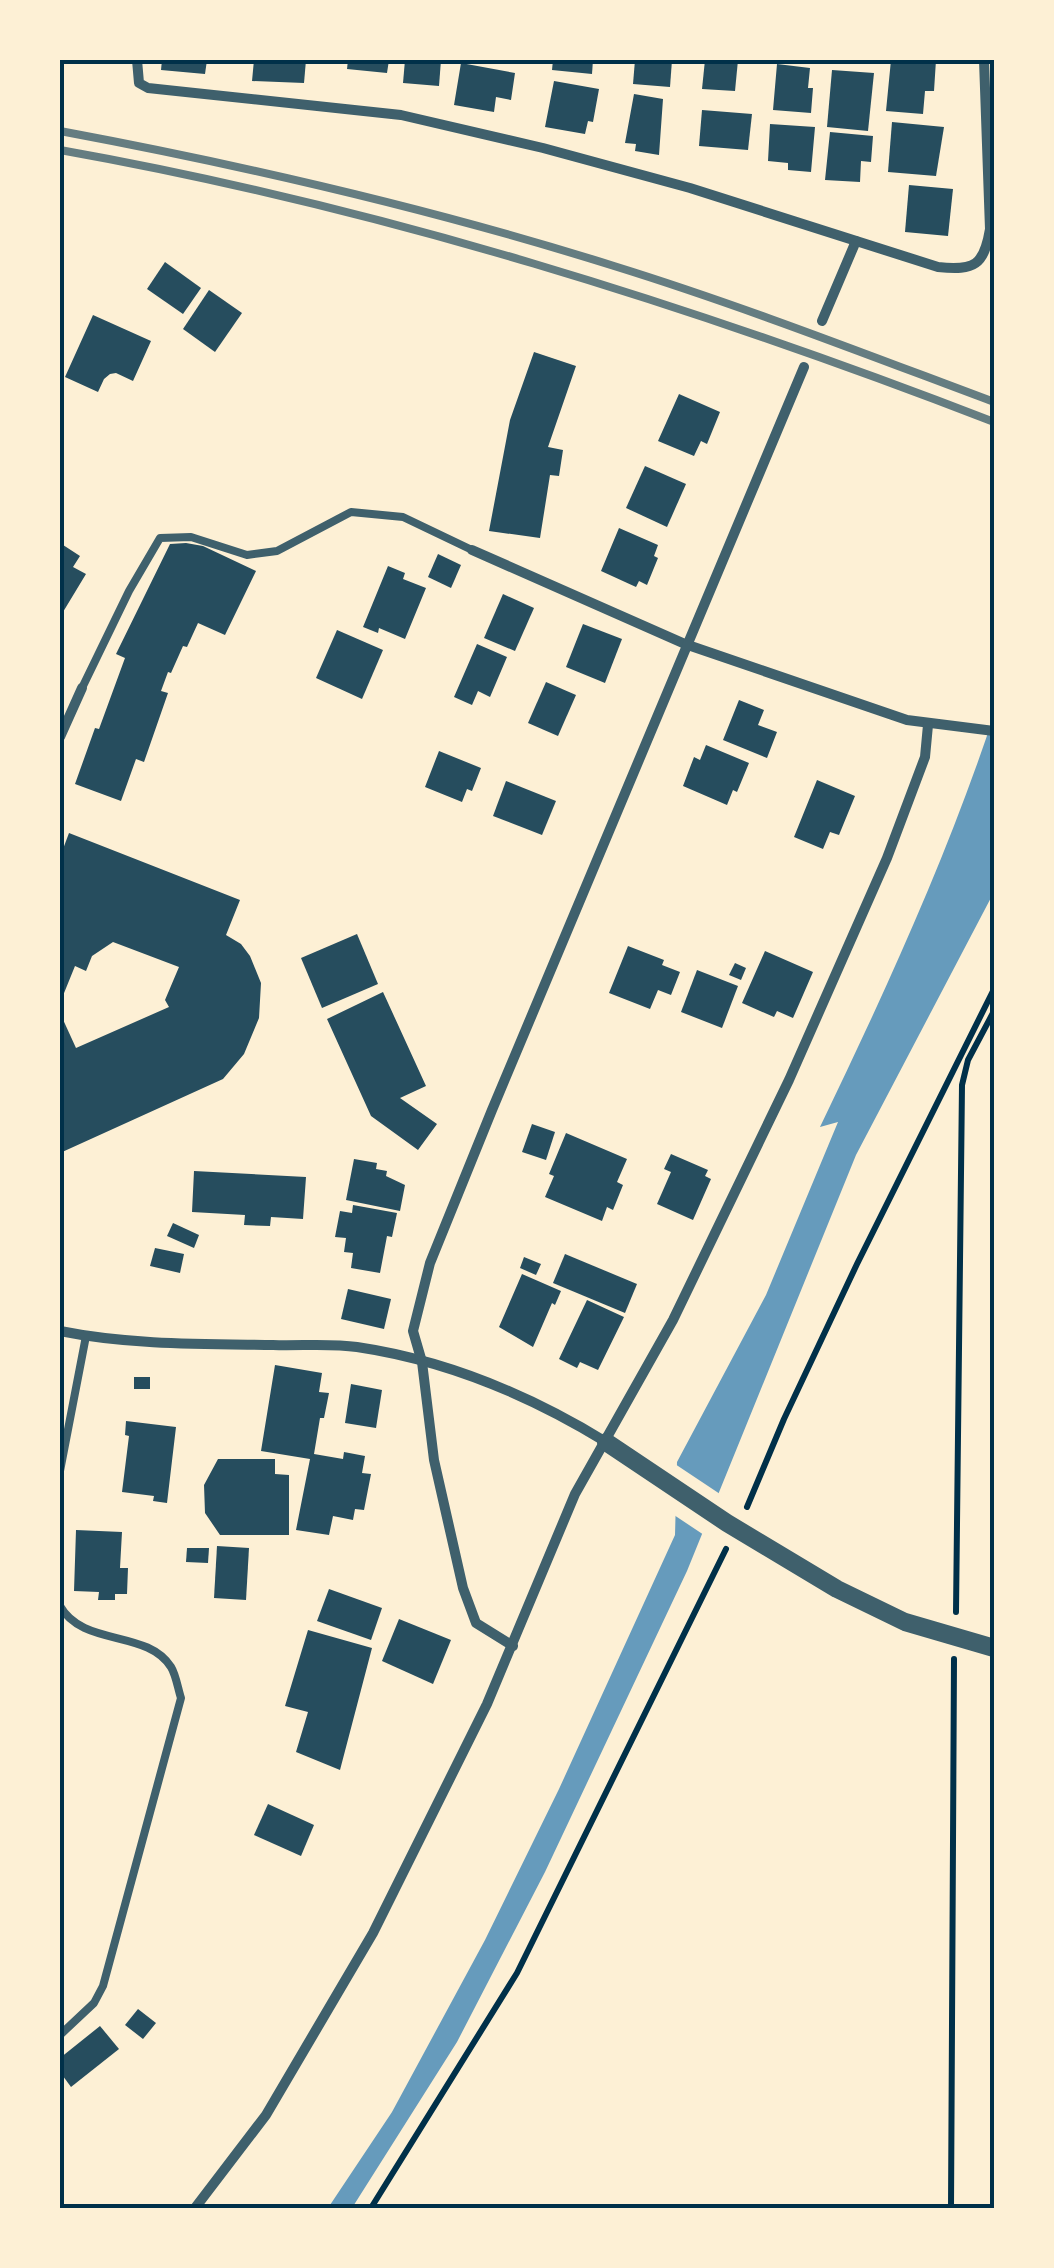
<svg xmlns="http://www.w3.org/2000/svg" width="1054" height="2268" viewBox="0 0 1054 2268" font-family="Lora,serif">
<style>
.water{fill:#669bbc}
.pier{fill:#fdf0d5}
.building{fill:#264d5e}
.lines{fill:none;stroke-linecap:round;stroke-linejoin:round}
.path{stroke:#003049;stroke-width:6}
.service{stroke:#3f606c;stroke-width:8}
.minor{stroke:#3f606c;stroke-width:10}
.tertiary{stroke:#3f606c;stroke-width:18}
.rail{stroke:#657d81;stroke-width:8}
.neatline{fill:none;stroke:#003049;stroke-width:4}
</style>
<rect width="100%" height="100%" fill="#fdf0d5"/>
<path class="water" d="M 994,715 L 994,892 L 856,1155 L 687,1571 L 545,1872 L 457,2042 L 352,2208 L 328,2208 L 392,2112 L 485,1940 L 559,1789 L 675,1535 L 677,1462 L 766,1295 L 838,1122 L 820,1127 C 885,992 947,857 994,715 Z"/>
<polygon class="pier" points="672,1462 723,1496 707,1537 671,1513"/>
<g class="building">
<polygon points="162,60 207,60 205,74 161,70"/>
<polygon points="254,60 306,60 304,83 252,81"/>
<polygon points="348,60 389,60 387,73 347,69"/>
<polygon points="405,60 441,60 439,86 403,83"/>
<polygon points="553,60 593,60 592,74 552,70"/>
<polygon points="635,60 672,60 670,87 633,84"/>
<polygon points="705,60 738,60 735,91 702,89"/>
<polygon points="891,60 936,60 934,91 925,91 923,114 886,111"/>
<polygon points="461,63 515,73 511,100 496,97 494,112 454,105"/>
<polygon points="777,64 810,68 808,88 813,88 811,113 773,110"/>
<polygon points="832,70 874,73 868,131 827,127"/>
<polygon points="554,81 599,89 593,122 588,121 585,134 545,127"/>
<polygon points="634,94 663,99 659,155 635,151 636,144 625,143"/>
<polygon points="702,110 752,114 748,150 699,146"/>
<polygon points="892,122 944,127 936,176 888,172"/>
<polygon points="770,124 815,127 811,172 788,170 788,163 768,161"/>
<polygon points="830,132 873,136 871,162 861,161 860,182 825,180"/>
<polygon points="909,185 953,189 948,236 905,232"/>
<polygon points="165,262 201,288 183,314 147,289"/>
<polygon points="209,290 242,313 215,352 183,329"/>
<polygon points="93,315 151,341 133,381 116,373 110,374 104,379 98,392 65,377"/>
<polygon points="534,352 576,366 548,447 563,450 559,476 550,475 540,538 489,531 510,420"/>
<polygon points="679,394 720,412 707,444 701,441 694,456 658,441"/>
<polygon points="645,466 686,484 667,527 626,508"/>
<polygon points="619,528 658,545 654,556 658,558 647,585 639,581 636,587 601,571"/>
<polygon points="60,543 80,556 73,567 86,574 63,612 60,610"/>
<polygon points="186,543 203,546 256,571 225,635 198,623 187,647 183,646 171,673 168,672 161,691 168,693 144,762 136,759 121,801 75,784 95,728 99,729 125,658 116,654 170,544"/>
<polygon points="438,554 461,565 451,588 428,577"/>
<polygon points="388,566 405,573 403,579 426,588 405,639 379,628 378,633 363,627"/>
<polygon points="503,594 534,608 515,651 484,638"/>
<polygon points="583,624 622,639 605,683 566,667"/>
<polygon points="337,630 383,650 362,699 316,678"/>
<polygon points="477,644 507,657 490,697 478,691 472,705 454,697"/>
<polygon points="546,682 576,695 558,736 528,723"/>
<polygon points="739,700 764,710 758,725 777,732 767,758 723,740"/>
<polygon points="706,745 749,763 737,792 733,790 727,805 683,786 694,757 700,760"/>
<polygon points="439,751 481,768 472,791 467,789 462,802 425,787"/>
<polygon points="817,780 855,796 839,835 830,832 823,849 794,837"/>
<polygon points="506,781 556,801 542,835 493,816"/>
<polygon points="69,833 240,900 226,935 241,944 250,956 261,983 259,1018 244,1054 223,1079 60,1153 60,1013 76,1048 169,1007 165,1000 179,967 113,942 92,956 86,971 75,966 60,1003 60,857"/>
<polygon points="357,934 378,984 322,1008 301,958"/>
<polygon points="628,946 664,960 662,965 680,972 671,995 658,990 650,1009 609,993"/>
<polygon points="765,951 813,972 793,1018 777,1011 774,1017 742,1003"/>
<polygon points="735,963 746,968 741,980 729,975"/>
<polygon points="697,970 738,986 722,1028 681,1012"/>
<polygon points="383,992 426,1086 400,1098 437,1124 418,1150 371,1116 327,1019"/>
<polygon points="532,1124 555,1132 546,1160 522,1152"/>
<polygon points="566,1133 627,1159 617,1182 623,1185 613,1210 607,1207 602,1221 545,1197 554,1176 549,1174"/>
<polygon points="671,1154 708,1170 705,1176 711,1179 693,1220 657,1204 671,1172 664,1169"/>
<polygon points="354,1159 377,1163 376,1169 387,1171 386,1176 405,1185 400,1211 346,1200"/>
<polygon points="194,1171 306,1177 303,1219 271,1217 270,1226 244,1225 245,1215 192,1212"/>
<polygon points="353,1205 397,1213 392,1237 387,1236 380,1273 351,1268 353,1253 344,1252 346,1238 335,1237 340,1211 352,1213"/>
<polygon points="173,1223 199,1235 194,1248 167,1236"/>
<polygon points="155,1248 184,1254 180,1273 150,1266"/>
<polygon points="565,1254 637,1284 625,1313 553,1283"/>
<polygon points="524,1257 541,1264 536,1275 520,1268"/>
<polygon points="522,1274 561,1291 555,1305 552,1303 533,1347 499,1327"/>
<polygon points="348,1289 391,1299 384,1329 341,1319"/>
<polygon points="587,1300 624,1317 598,1370 580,1362 577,1368 559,1359"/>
<polygon points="275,1365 322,1373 319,1392 329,1393 324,1418 320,1418 314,1454 343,1459 344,1452 365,1456 362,1473 371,1474 364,1510 355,1509 353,1520 333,1516 329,1535 296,1530 310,1459 261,1451"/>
<rect x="134" y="1377" width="16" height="12"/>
<polygon points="351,1384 382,1390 376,1428 345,1423"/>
<polygon points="126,1421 176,1427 167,1503 153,1501 154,1496 122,1492 129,1436 125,1435"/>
<polygon points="218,1459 275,1459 275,1474 289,1475 289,1535 220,1535 205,1513 204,1485"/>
<polygon points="76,1530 122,1532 120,1568 128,1568 127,1594 115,1594 115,1600 98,1600 99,1592 74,1591"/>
<polygon points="217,1546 249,1548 246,1600 214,1598"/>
<polygon points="187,1548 209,1548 208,1563 186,1562"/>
<polygon points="329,1589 382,1608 371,1640 317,1621"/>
<polygon points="399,1619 451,1640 433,1684 382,1661"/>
<polygon points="308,1630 372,1648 340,1770 296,1752 308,1712 285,1706"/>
<polygon points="268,1804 314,1825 301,1856 254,1835"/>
<polygon points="138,2009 156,2023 143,2039 125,2025"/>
<polygon points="100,2026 119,2049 71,2087 60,2072 60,2058"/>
</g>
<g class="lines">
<g class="path">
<polyline points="747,1507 784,1419 857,1264 994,989"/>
<polyline points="956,1612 962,1085 968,1060 994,1011"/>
<polyline points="371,2208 517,1973 726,1549"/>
<polyline points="951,2208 954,1659"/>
</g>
<g class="service">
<polyline points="82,688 129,591 160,538 191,537 247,555 277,551 351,512 403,517 472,550"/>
<polyline points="60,1471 86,1336"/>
<path d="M 60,1606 C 83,1647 147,1629 171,1667 C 176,1675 178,1689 181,1698 L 103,1986 L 94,2003 L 60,2035"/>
</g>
<g class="minor">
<path d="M 137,60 L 139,83 L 148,88 L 401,115 L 543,148 L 690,188 L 938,267 C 975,271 984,265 990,229 L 984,60"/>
<polyline points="822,321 856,241"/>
<polyline points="472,550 685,644 907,720 994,731"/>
<polyline points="60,737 82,688"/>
<path d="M 60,1331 C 129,1345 203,1344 273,1345 C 301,1346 330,1343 357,1347 C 445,1360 531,1396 606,1442"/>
<polyline points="513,1646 476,1623 463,1588 434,1460 422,1362 413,1331 430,1263 492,1110 804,367"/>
<polyline points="195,2208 266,2115 373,1933 487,1704 575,1494 673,1320 789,1080 887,858 925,757 928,725"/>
</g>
<polyline class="tertiary" points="606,1442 727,1523 837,1589 905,1622 994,1648"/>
<g class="rail">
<path d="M 60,131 C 247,166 433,209 614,266 C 743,306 868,355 994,402"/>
<path d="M 60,150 C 380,207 691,305 994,422"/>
</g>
</g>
<rect width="1054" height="2268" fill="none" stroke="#fdf0d5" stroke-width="125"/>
<rect x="62" y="62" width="930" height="2144" class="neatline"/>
</svg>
